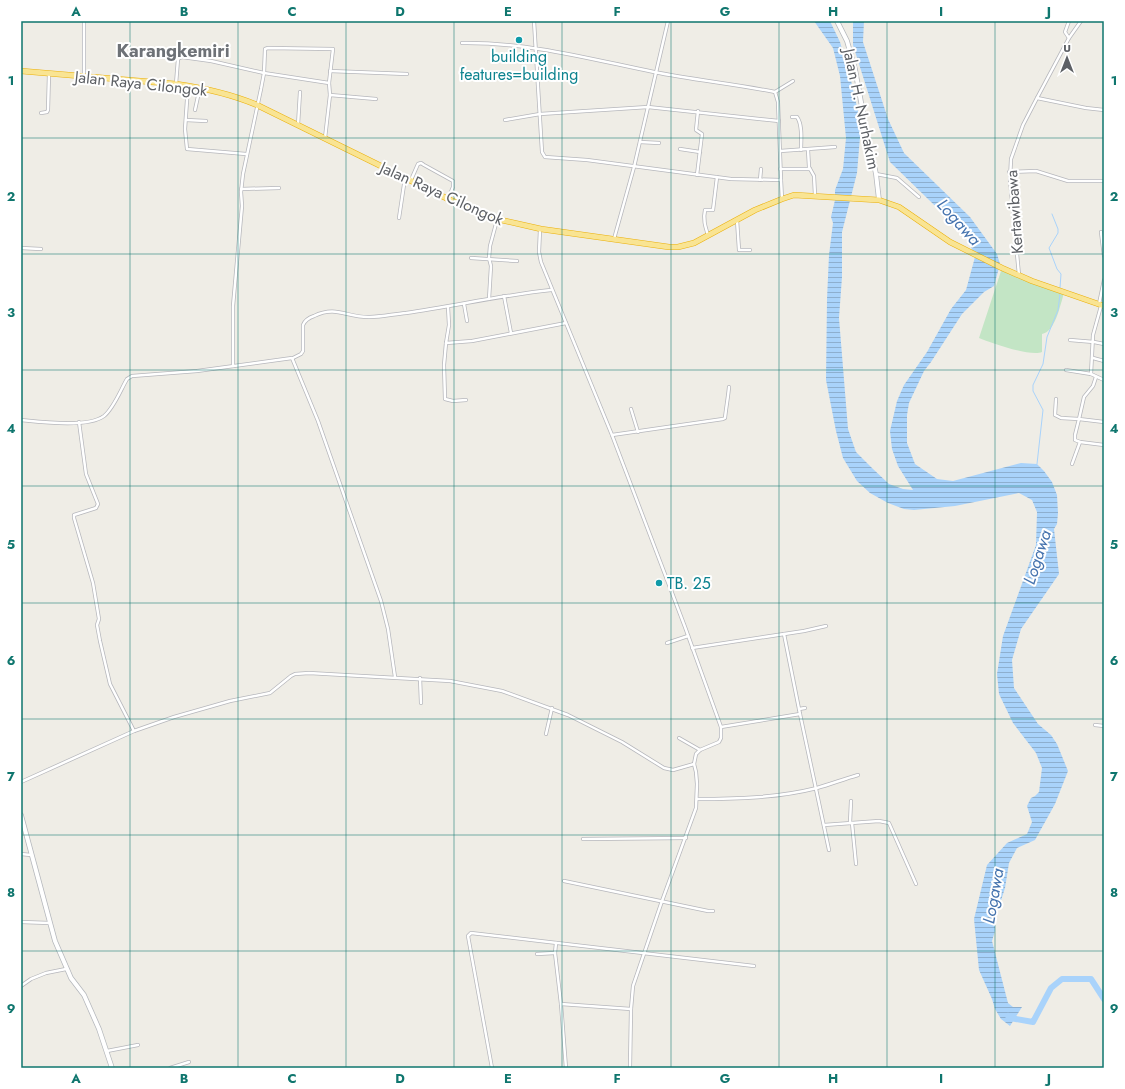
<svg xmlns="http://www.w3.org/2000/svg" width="1125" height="1089" viewBox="0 0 1125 1089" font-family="Jost,sans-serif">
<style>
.green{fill:#c3e5c5}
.water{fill:url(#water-rules)}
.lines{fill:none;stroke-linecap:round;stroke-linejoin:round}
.stream{stroke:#a9d3fb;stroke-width:1}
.river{stroke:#a9d3fb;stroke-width:6}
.street-casing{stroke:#b6b7bc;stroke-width:4}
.secondary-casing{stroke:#b4b7bc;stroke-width:5.5}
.highway-casing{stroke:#ebb00a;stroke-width:6}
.street{stroke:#fff;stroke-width:2.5}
.secondary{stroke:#fff;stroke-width:4}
.highway{stroke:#f9e493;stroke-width:5}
.grid{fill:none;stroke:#0f766e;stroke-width:1;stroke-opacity:0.55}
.culture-dot{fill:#0f9aa8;stroke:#fff;stroke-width:1.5}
.labels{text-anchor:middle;stroke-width:4;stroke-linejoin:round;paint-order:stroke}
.culture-label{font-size:16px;fill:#0d838f;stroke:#fff}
.street-label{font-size:16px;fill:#5d6065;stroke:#fff}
.water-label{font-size:17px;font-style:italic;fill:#4573ae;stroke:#fff}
.quarter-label{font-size:18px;font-weight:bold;fill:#6e7277;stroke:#fff}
.neatline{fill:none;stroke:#0f766e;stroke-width:1.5}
.grid-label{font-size:13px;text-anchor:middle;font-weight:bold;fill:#0f766e}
</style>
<defs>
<pattern id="water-rules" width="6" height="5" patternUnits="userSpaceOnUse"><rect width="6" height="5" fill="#a9d3fb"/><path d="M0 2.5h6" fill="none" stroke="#8dafcf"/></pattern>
</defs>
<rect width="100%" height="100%" fill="#efede6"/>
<path class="green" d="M 1002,268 L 1064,293 C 1060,306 1055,332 1042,334 L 1042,352 C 1031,357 991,343 979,338 Z"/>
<polygon class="water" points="814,21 830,21 840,42 850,76 861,125 857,173 842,232 842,277 839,318 848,429 856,452 872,468 889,484 903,489 913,490 898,466 892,449 890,431 897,401 904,385 927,352 951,309 966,290 975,257 967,237 890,162 853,45 853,21 864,21 863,42 888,119 904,153 970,217 997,254 1000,264 994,286 984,292 962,314 931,362 924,371 909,403 907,415 907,443 915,464 937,479 953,481 1021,463 1037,464 1044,471 1052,482 1057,495 1058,513 1057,524 1054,529 1059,574 1021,629 1012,660 1014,688 1038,724 1051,735 1057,744 1068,771 1055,804 1035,840 1017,848 1009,863 1005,888 995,919 995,931 992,941 1008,1003 1013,1007 1022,1007 1010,1026 1001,1019 995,1009 992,999 979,970 974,919 987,865 1007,843 1027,834 1032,822 1027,806 1031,798 1035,796 1039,792 1042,768 1036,753 1013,723 999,694 997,674 1003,636 1036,545 1037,512 1032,500 1019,493 955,506 914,510 904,509 888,503 870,493 857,481 843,458 836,431 826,380 827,299 829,255 833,223 831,217 835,200 835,190 843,169 846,138 840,76 833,48"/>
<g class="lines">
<g class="stream">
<polyline points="1052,214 1058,229 1058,233 1049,248 1057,269 1061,274 1060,288"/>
<polyline points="1037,464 1043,410 1033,391 1033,385 1043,364 1047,337 1058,310 1060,294"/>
</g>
<polyline class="river" points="1008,1016 1010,1018 1033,1022 1051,988 1062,979 1091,979 1104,999"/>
<g class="street-casing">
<g id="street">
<polyline points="1069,38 1065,32 1069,21"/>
<path d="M 462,43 C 528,42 590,59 654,72 C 694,80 735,84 775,92 L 778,102 L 781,180 L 731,179 L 587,160 L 545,157 L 542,152 L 534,21"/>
<polyline points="330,71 407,74"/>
<polyline points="84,76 84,21"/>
<polyline points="176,84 178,59 182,57 211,61 264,73 329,83"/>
<polyline points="188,86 185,129 187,149 246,154"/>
<polyline points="775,92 793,81"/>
<polyline points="1037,98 1086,108 1104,110"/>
<polyline points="195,110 200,87"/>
<polyline points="41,113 47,112 48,110 49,74"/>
<path d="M 792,117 L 797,117 C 803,125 801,141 801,150"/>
<polyline points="186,120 206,121"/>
<polyline points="505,120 540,114 648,107 779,121"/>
<polyline points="298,125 300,92"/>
<polyline points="325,138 330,95 376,99"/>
<polyline points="640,142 659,143"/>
<polyline points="680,149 700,152"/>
<polyline points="808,150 809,167 814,176 815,195"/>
<polyline points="780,151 835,147"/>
<polyline points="780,169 810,169"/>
<polyline points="1009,172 1036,171 1068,181 1104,181"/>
<polyline points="876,174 897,178 919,197"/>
<polyline points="697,175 702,134 696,130 698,111"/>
<polyline points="411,180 418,164 421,163 424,165 453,181 453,187 448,199"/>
<polyline points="760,180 761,169"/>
<polyline points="781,180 782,199"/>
<polyline points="241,189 279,188"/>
<polyline points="399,218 405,178"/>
<polyline points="737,220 739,250 750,250"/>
<polyline points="540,230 539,252 541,262 612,435 685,627 721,727 721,738 719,742 700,750 696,754 694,764 696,772 697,784 696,808 662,901 633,986 631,1009 630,1068"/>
<polyline points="1101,232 1104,256"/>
<path d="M 708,235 C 705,226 703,219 705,210 L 713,210 L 717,177"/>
<polyline points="614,239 634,167 668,21"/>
<polyline points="21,248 41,249"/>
<polyline points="471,258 517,261"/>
<polyline points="1019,275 1010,180 1011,159 1023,125 1037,98 1069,38 1081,21"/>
<polyline points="504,296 511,333"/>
<polyline points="489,299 491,266 489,258 490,246 497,220"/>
<polyline points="464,304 467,321"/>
<polyline points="1099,304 1104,280"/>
<polyline points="1101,306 1093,335 1091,374 1104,380"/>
<polyline points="448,307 449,325 446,343 472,341 566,323"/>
<polyline points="1070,340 1094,342 1104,344"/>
<polyline points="446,343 444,365 445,399 453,401 466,400"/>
<path d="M 293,358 L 301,354 L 303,351 L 303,325 C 305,320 308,318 314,316 C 337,305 347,318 370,317 C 382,317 394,314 406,313 C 455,306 503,295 551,290"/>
<polyline points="1093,358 1104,361"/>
<polyline points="233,366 233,306 242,206 241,192 243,174 261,89 264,73 265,49 268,48 333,49 329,83 330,95"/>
<polyline points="1066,370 1091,374"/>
<polyline points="1096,377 1093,386 1084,397 1079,419 1104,422"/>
<polyline points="1056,399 1055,415 1061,418 1079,419 1075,435 1075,440 1080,442 1072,464"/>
<polyline points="631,409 638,432"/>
<path d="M 21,420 C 41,422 88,428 104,416 C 114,408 121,389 127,379 L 132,376 L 197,371 L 292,358 L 318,421 L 381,601 L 388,629 L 395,677"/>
<polyline points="79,422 86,474 98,504 96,508 74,515 74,518 93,583 99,619 97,625 100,641 110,684 134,731"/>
<path d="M 612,435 L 723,419 L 725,418 C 726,408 728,398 729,387"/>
<polyline points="1080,442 1104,445"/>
<polyline points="784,634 800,714"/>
<polyline points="667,643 688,636"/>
<polyline points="692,648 804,631 826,626"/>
<polyline points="420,678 421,703"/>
<polyline points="799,709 805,708"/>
<polyline points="1095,725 1104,726"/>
<polyline points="721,727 800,714 829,850"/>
<polyline points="546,734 552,708"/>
<polyline points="679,738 700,750"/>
<polyline points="21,782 134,731 174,717 230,701 270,693 291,676 295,674 309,673 450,681 502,691 568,715 622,742 664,768 673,770 694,764"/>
<path d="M 697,799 C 737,799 777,798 817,788 C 831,784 844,779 858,775"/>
<polyline points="850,823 851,801"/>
<polyline points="852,823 856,864"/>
<polyline points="824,825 879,821 889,823 916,884"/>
<polyline points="583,839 686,838"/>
<polyline points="21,854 31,855"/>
<polyline points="564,881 708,911 713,911"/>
<polyline points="21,922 50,923"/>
<polyline points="556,943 555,953 561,1004 566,1068"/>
<polyline points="537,954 555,953"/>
<polyline points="21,986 31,979 46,973 66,969"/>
<polyline points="561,1004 631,1009"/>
<polyline points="107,1051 138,1045"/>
<polyline points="170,1068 189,1062"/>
<polyline points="492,1068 468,936 471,933 754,966"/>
</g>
</g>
<g class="secondary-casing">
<g id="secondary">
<polyline points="837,21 847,41 855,69 865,124 876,174 879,200"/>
<polyline points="21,815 55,941 71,978 84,995 99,1029 112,1068"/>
</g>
</g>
<g class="highway-casing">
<path id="highway" d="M 21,71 L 176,84 C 204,88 231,94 257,105 L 448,199 L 497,219 L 541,229 L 669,247 L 678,247 L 694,243 L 755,210 L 782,199 L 794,195 L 879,200 L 899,207 L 950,242 L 1002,268 L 1032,281 L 1104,306"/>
</g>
<use href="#street" class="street"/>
<use href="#secondary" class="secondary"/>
<use href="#highway" class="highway"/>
</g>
<path class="grid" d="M 130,21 L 130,1068M 238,21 L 238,1068M 346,21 L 346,1068M 454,21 L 454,1068M 562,21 L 562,1068M 671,21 L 671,1068M 779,21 L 779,1068M 887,21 L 887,1068M 995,21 L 995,1068M 21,138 L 1104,138M 21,254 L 1104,254M 21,370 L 1104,370M 21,486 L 1104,486M 21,603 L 1104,603M 21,719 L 1104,719M 21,835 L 1104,835M 21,951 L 1104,951"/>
<g class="culture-dot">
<circle cx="519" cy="40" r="4"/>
<circle cx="659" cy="583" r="4"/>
</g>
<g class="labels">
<g class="culture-label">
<text x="519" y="62">building<tspan x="519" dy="18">features=building</tspan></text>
<text x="667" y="589" text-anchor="start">TB. 25</text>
</g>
<g class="street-label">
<text transform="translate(141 83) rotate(6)" y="6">Jalan Raya Cilongok</text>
<text transform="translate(862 109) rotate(78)" y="6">Jalan H. Nurhakim</text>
<text transform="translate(442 193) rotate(24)" y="6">Jalan Raya Cilongok</text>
<text transform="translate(1014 212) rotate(-94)" y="6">Kertawibawa</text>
</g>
<g class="water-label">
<text transform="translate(959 222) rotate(48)" y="6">Logawa</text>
<text transform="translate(1037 557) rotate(-72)" y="6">Logawa</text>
<text transform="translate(993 896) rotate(-80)" y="6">Logawa</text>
</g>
<g class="quarter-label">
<text x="173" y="57">Karangkemiri</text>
</g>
</g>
<rect width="1125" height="1089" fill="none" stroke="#ffffff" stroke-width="44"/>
<g transform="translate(1067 58)" stroke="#ffffff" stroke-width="3" paint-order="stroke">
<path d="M0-3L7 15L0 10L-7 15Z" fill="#5d6065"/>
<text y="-6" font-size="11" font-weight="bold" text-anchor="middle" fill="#5d6065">U</text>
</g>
<rect x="22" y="22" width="1081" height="1045" class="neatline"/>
<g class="grid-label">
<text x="76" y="16">A</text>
<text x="184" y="16">B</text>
<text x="292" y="16">C</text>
<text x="400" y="16">D</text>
<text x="508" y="16">E</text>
<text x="617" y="16">F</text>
<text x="725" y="16">G</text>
<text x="833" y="16">H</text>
<text x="941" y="16">I</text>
<text x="1049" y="16">J</text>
<text x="11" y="85">1</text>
<text x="1114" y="85">1</text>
<text x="11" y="201">2</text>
<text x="1114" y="201">2</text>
<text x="11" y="317">3</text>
<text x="1114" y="317">3</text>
<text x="11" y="433">4</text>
<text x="1114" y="433">4</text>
<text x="11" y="549">5</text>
<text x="1114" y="549">5</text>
<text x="11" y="665">6</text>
<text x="1114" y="665">6</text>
<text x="11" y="781">7</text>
<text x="1114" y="781">7</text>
<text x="11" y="897">8</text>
<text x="1114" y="897">8</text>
<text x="11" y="1013">9</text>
<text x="1114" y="1013">9</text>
<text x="76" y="1083">A</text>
<text x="184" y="1083">B</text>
<text x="292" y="1083">C</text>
<text x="400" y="1083">D</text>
<text x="508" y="1083">E</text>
<text x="617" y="1083">F</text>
<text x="725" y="1083">G</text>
<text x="833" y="1083">H</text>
<text x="941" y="1083">I</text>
<text x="1049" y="1083">J</text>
</g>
</svg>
